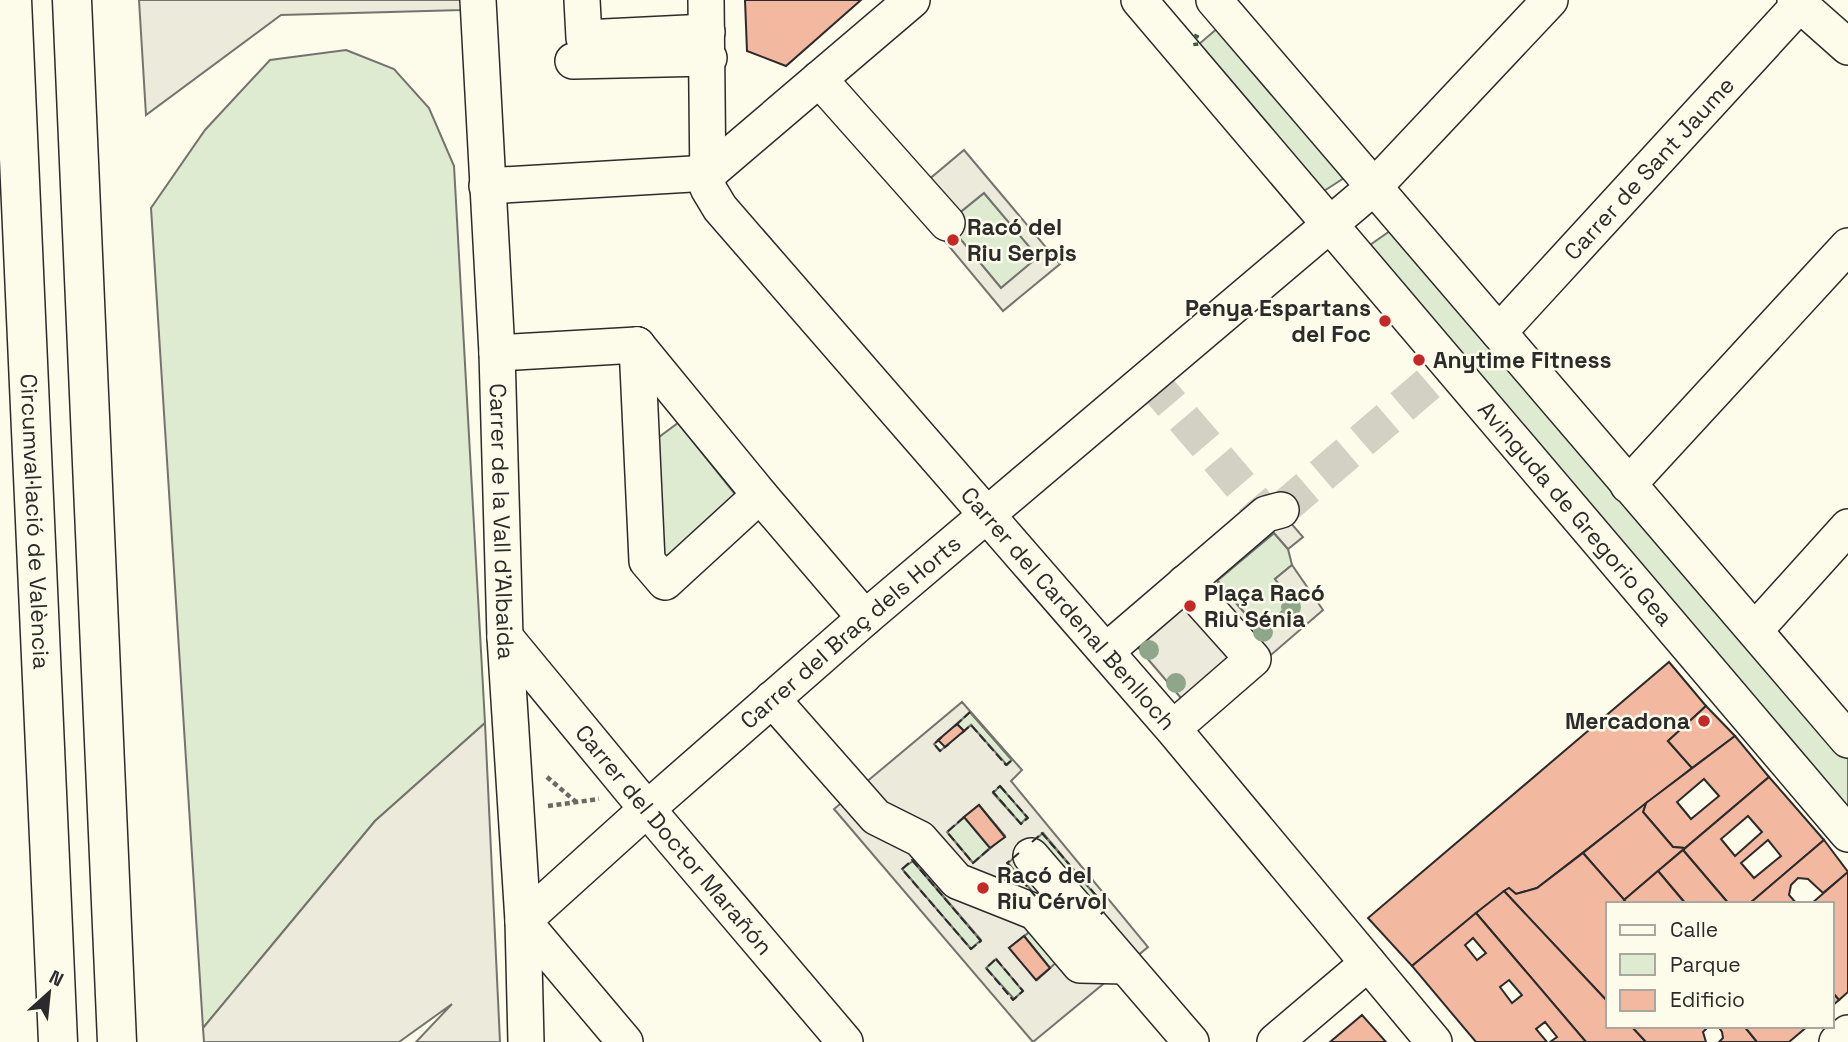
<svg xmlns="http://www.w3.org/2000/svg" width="1848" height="1042" viewBox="0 0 1848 1042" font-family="'Space Grotesk',sans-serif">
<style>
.green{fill:#deebd1;stroke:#74746e;stroke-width:2}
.parking{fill:#eceadb;stroke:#74746e;stroke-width:2;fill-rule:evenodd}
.building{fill:#f2b8a0;stroke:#2b2b2b;stroke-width:2;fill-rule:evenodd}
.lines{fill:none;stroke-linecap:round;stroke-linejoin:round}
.minor-tunnel{stroke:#d3d1c4;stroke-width:35;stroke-dasharray:35 18;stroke-linecap:butt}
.minor-casing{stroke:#2b2b2b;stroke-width:38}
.highway-casing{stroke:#2b2b2b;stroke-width:41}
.path{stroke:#6a6964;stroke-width:4.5;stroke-dasharray:5 3.5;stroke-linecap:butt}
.minor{stroke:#fdfbea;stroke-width:35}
.highway{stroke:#fdfbea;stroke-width:38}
.hedge{stroke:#34623c;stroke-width:5;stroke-dasharray:3.5 5;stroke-linecap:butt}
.fence{stroke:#2b2b2b;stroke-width:2;stroke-dasharray:9 3.5;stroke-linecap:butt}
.tree{fill:#8ea78a}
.poi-dot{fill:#c62828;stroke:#fdfbea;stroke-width:2.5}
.labels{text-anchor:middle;stroke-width:5;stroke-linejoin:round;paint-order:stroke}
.street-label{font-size:23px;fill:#2b2b2b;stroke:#fdfbea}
.poi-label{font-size:23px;font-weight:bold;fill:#2b2b2b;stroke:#fdfbea;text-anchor:start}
</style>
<rect width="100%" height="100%" fill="#fdfbea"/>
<g class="green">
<polygon points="1225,22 1347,176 1324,191 1199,44"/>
<polygon points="346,50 394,69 429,108 454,166 485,723 375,821 203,1028 151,208 205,130 270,60"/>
<polygon points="984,193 1038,257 1001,288 947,223"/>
<polygon points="1397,226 1848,759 1848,810 1370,245"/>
<polygon points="678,423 738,498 662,572 647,446"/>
<polygon points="1274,533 1288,549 1292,565 1275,579 1293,602 1260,631 1217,580"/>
<polygon points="970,712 1012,760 1006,765 971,725 964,731 957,724"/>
<polygon points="1000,786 1028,818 1021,824 993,792"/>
<polygon points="964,817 990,848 973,863 947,832"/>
<polygon points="1042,833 1107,908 1100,915 1081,950 1007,863"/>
<polygon points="912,860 981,941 971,949 902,869"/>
<polygon points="1033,929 1059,961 1050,968 1024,936"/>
<polygon points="996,959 1023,991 1013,1000 986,968"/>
</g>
<g class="parking">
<polygon points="139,0 461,0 462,10 281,15 146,115"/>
<path d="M 964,150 L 1060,264 L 1003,311 L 908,197 ZM 984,193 L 1038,257 L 1001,288 L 947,223 Z"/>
<polygon points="1269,498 1303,537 1288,549 1274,533 1217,581 1260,631 1293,602 1275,579 1292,565 1323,610 1198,718 1119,625"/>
<path d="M 962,702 L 1022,770 L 1011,781 L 1148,947 L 1033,1042 L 834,809 ZM 970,712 L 1012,760 L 1007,765 L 971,725 L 940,751 L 934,744 ZM 1000,786 L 1027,817 L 1021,824 L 993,793 ZM 979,805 L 1005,836 L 973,863 L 947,832 ZM 1043,833 L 1106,908 L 1100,914 L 1089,958 L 1008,863 ZM 913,861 L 981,940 L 971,949 L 902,869 ZM 1033,929 L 1059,960 L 1037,980 L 1009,948 ZM 996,959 L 1023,991 L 1014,999 L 986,968 Z"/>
<polygon points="485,723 500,1042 416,1042 452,1004 399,1042 204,1042 203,1028 375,821"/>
</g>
<g class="building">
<polygon points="745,0 861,0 786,66 747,51"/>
<polygon points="1669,662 1706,706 1668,741 1692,768 1537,888 1516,894 1509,888 1412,966 1368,918"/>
<polygon points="1706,706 1735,736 1692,768 1668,741"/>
<polygon points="957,724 964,731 945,747 938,740"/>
<path d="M 1735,736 L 1769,777 L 1685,848 L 1673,847 L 1643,812 L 1646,803 ZM 1704,779 L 1719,796 L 1691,819 L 1677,802 Z"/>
<path d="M 1769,777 L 1824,840 L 1749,904 L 1729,904 L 1683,850 ZM 1748,816 L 1762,832 L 1735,856 L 1721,839 ZM 1768,840 L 1781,856 L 1754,878 L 1741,863 Z"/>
<polygon points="1646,803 1643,812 1673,847 1685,848 1624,900 1583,853"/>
<polygon points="979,805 1005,837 990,848 964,817"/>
<polygon points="1824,840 1848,872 1823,893 1808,879 1798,878 1791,885 1789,895 1797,904 1749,904"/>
<polygon points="1683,850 1729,904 1686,904 1658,871"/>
<polygon points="1583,853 1628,904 1608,904 1608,1002 1504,891 1509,888 1516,894 1537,888"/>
<polygon points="1658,871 1685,903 1628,904 1624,900"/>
<polygon points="1848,872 1848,992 1839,1000 1832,992 1832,904 1811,904"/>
<polygon points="1504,891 1608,1002 1608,1026 1631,1026 1646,1042 1586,1042 1476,913"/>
<path d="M 1476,913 L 1586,1042 L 1550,1042 L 1557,1037 L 1545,1022 L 1536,1029 L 1547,1042 L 1476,1042 L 1412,966 ZM 1473,938 L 1486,953 L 1477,960 L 1465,945 ZM 1509,980 L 1522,995 L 1512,1003 L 1500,987 Z"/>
<polygon points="1024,936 1050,968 1036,980 1009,948"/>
<polygon points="1832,992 1839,1000 1832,1006"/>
<polygon points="1362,1015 1386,1042 1330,1042"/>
<polygon points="1636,1026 1709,1026 1703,1032 1706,1042 1646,1042 1633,1028"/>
<polygon points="1718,1026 1744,1026 1757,1042 1719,1042 1723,1038 1722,1032"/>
<polygon points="1744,1026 1808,1026 1789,1042 1757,1042"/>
</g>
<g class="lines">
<g class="minor-tunnel">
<polyline points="1149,378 1259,507"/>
<polyline points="1281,510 1449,366"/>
</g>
<g class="minor-casing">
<g id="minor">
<path id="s1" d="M 478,0 L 497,353 L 505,637 L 523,921 L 526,1042"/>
<polyline points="582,0 584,38 707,32"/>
<path id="s2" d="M 706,0 L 708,188 L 720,208 L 1173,729 L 1434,1042"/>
<path id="s3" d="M 1139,0 L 1848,834"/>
<polyline points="1214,0 1848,740"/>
<polyline points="1795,0 1848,47"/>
<polyline points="573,61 709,58"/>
<polyline points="819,79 947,223"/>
<polyline points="487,186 709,173 912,0"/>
<path id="s4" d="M 1499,332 L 1800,4"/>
<polyline points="637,345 647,561 665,582 760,495"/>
<polyline points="637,345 760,495 865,618"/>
<polyline points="497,353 637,345"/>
<polyline points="1628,485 1848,246"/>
<polyline points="1755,630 1848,527"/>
<path id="s5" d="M 505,637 L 647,809 L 845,1042"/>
<polyline points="1118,641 1266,514 1281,510"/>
<polyline points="772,699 876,817 920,839 957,881 1035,912 1080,965 1125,966"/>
<polyline points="1185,718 1253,659 1185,583"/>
<polyline points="1031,856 1191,1042"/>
<path id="s6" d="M 625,1042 L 523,921 L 647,809 L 865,618 L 1374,187 L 1550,0"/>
<polyline points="1275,1042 1368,963"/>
<polyline points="1837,1042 1848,1033"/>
</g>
</g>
<g class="highway-casing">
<g id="highway">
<path id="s7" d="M 12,0 L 58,1042"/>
<polyline points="72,0 117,1042"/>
</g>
</g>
<g class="path">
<polyline points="547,777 576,802"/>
<polyline points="548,806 599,799"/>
</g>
<use href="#minor" class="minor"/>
<use href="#highway" class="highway"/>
<polyline class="hedge" points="1196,46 1195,39 1198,33"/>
<g class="fence">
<polyline points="955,726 970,712"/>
<polyline points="962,733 971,725 1006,765 1012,760"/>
<polyline points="942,737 934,744 940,751 949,744"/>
<polygon points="1000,786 1028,818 1021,824 993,792"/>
<polyline points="964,817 947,832 973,863 990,848"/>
<polyline points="1032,842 1042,833 1107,908 1100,915"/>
<polyline points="1019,853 1007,863 1036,897"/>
<polygon points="912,860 981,941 971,949 902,869"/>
<polygon points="996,959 1023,991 1013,1000 986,968"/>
</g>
</g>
<g class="tree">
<circle cx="1291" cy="607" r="10"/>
<circle cx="1263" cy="632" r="10"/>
<circle cx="1149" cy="650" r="10"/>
<circle cx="1176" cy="683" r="10"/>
</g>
<g class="poi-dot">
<circle cx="953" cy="240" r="7"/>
<circle cx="1385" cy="321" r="7"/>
<circle cx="1419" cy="360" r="7"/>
<circle cx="1190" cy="606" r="7"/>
<circle cx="1704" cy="721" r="7"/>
<circle cx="983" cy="888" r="7"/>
</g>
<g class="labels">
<g class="street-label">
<text dy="8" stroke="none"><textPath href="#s4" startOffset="222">Carrer de Sant Jaume</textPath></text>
<text dy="8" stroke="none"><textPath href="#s3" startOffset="674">Avinguda de Gregorio Gea</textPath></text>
<text dy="8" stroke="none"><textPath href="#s7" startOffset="522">Circumval·lació de València</textPath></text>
<text dy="8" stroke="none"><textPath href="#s1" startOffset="522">Carrer de la Vall d'Albaida</textPath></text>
<text dy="8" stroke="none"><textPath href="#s2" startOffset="742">Carrer del Cardenal Benlloch</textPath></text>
<text dy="8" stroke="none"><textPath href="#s6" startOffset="595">Carrer del Braç dels Horts</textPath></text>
<text dy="8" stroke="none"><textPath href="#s5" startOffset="264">Carrer del Doctor Marañón</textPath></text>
</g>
<g class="poi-label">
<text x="967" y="235">Racó del<tspan x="967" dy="26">Riu Serpis</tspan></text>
<text x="1371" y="316" text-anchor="end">Penya Espartans<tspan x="1371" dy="26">del Foc</tspan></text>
<text x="1433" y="368">Anytime Fitness</text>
<text x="1204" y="601">Plaça Racó<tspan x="1204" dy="26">Riu Sénia</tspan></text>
<text x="1690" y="729" text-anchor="end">Mercadona</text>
<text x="997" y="883">Racó del<tspan x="997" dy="26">Riu Cérvol</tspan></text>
</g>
</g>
<rect x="1606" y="902" width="228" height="126" fill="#fdfbea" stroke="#a9a89e" stroke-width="2"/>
<rect x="1620" y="925" width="35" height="10" fill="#fdfbea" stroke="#a9a89e" stroke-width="2"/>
<text x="1670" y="937" font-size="21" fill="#2b2b2b">Calle</text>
<rect x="1620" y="954" width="35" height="21" fill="#deebd1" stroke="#a9a89e" stroke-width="2"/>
<text x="1670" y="972" font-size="21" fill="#2b2b2b">Parque</text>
<rect x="1620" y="990" width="35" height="21" fill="#f2b8a0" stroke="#a9a89e" stroke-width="2"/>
<text x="1670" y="1007" font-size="21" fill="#2b2b2b">Edificio</text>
<g transform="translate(49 993) rotate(27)" stroke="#fdfbea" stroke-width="5" paint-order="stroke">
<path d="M0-5L12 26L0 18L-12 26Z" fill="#2b2b2b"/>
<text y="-10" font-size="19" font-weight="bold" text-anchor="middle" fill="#2b2b2b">N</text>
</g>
</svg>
